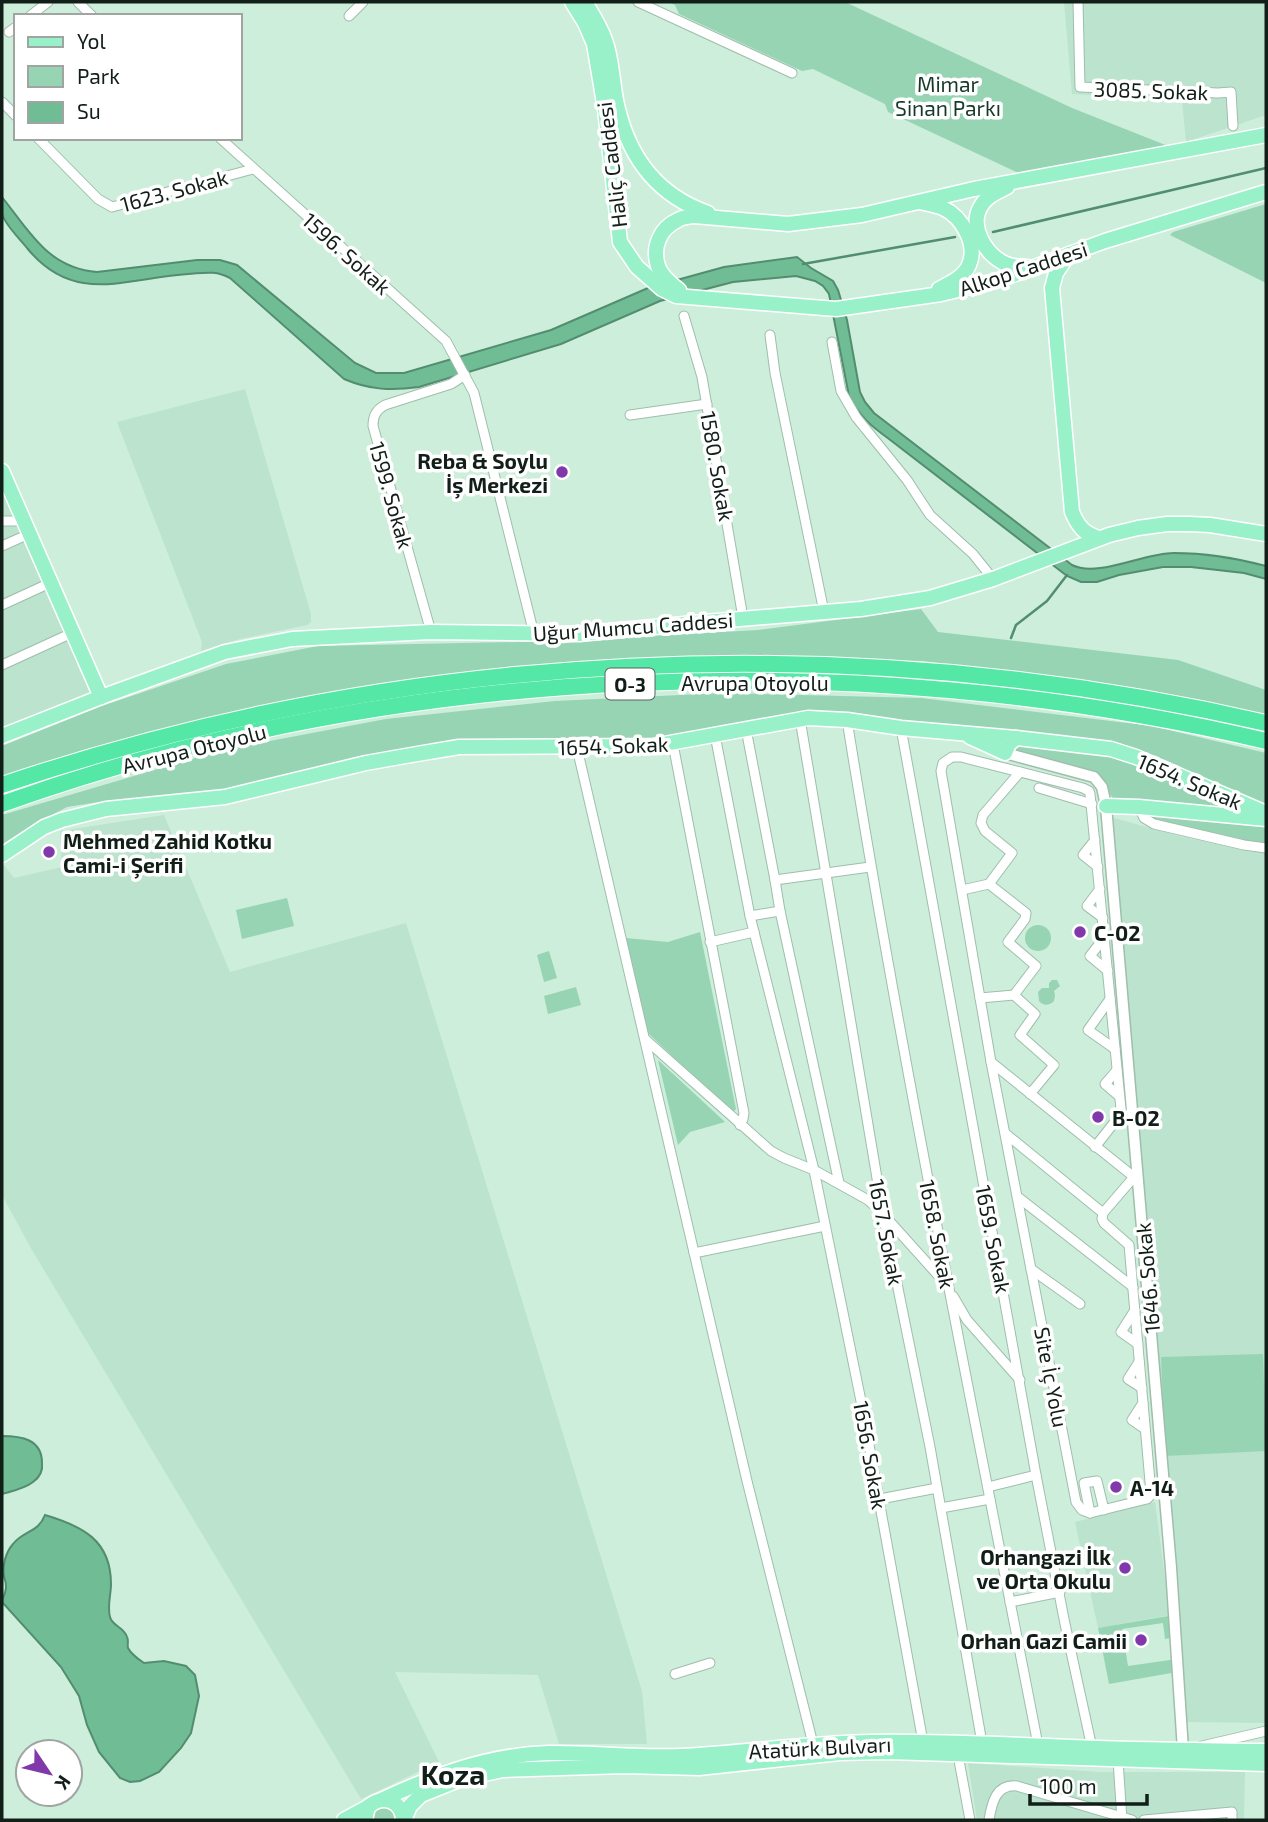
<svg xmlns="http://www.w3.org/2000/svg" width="1268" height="1822" font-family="'Exo 2',sans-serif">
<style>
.built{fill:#bbe3cd}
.green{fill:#96d4b3}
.water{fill:#6fbc95;stroke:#538d70;stroke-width:2}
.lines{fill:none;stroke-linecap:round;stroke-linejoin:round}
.stream{stroke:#538d70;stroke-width:2.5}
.minor-casing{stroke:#9fbeac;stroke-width:11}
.tertiary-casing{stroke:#9fbeac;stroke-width:13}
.primary-casing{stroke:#fff;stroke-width:17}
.motorway-casing{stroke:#fff;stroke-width:18}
.minor{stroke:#fff;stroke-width:9}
.tertiary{stroke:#fff;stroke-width:10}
.primary{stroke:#99f1ca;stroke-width:14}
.motorway{stroke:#55e7a6;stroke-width:16}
.poi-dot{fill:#8038aa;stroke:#fff;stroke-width:2.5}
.labels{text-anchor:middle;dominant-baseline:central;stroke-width:7;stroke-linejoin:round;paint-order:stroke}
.shield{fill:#fff;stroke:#59625d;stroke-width:2}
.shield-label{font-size:19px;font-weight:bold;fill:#121e18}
.park-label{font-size:21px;fill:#173929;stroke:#fff}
.street-label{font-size:21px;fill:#121e18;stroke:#fff}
.poi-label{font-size:21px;font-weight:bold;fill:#121e18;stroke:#fff;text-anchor:start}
.district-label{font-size:28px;font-weight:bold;fill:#121e18;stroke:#fff}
</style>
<rect width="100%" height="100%" fill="#cdeedb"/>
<g class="built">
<path d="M1064 2H1266V115L1186 142 1182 100 1072 94Z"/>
<path d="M245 389 311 614V622L307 625 240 639 201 651 202 642 117 422Z"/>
<path d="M2 477 94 693 2 729Z"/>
<path d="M164 815 230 972 406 923 642 1691 647 1744H559L538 1675 395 1672 439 1762 361 1799 32 1250 2 1195V866L4 865 14 878 62 867 60 831Z"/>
<path d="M1107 816 1179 836 1246 851 1266 853V1723L1182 1722Z"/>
<path d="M1155 1502 1170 1615 1098 1628 1075 1522Z"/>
<path d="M968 1763 1100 1772H1245L1244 1820H977Z"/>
</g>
<g class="green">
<path d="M668 2H845L1072 108 1168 146 1023 175 888 112 885 104 813 69 802 71 679 14 675 5Z"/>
<path d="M1266 204V283L1170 235 1173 232Z"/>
<path d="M921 609 938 632 1178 660 1266 690V714L1112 686 923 661 718 657 592 661 476 671 354 689 188 723 84 750 2 777V746L99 707 226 664 318 646 565 641 758 630Z"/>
<path d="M722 693 921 698 1152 726 1266 753V810L1119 744 1102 741 812 715 653 739 460 741 232 789 147 800 99 802 67 807 33 825 2 846V815L222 750 386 719 555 701Z"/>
<path d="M1016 745 1115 757 1241 809V810L1115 801C1108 794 1108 783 1101 778 1084 764 1039 757 1017 751L1014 746Z"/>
<path d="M1142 815 1266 819V848L1175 830Z"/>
<path d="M287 898 294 926 242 939 236 910Z"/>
<circle cx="1038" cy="938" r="13"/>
<path d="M700 932 736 1109 732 1113 648 1033 626 938 668 942Z"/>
<path d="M549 951 557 978 544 982 537 955Z"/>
<path d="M1052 980H1057L1060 986 1054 991 1055 995 1054 1001C1049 1006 1043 1006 1039 1001L1038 992 1042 988H1049V983Z"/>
<path d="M576 987 581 1005 548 1014 544 996Z"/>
<path d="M658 1060 725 1122 690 1132 678 1145Z"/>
<path d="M1263 1354 1266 1451 1165 1456 1161 1357Z"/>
<path d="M1174 1615 1175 1637 1165 1639 1163 1623 1122 1629 1128 1666 1177 1659V1672L1109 1684 1098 1628Z"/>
<path d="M382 1807C390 1807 395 1812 395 1820H373L375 1811Z"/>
</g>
<g class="water">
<path d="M2 197C30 232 48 268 97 272L197 260H220L237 265 355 363 376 373H404L551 330 648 288 724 267 797 257 811 268 833 281 838 290 847 320 860 392 865 402 874 413 1072 565C1098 578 1143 553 1174 553 1205 553 1236 558 1266 566V579L1244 573 1191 567H1163L1119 575 1097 582H1081L1067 576 889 439C871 426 859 416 849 396L829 294 823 286 815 281 796 276 733 282 660 301 561 344 419 387C391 391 370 390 344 379L230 278C215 270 204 273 188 274 126 278 74 306 27 248 21 240 3 223 2 213 1 208 2 202 2 197Z"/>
<path d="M2 1436C21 1436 42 1439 42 1463 43 1471 40 1477 33 1482 24 1489 12 1491 2 1494Z"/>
<path d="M45 1515C82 1526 111 1540 111 1584 111 1595 107 1606 110 1617 112 1626 124 1627 127 1637 129 1640 127 1644 128 1648 131 1654 138 1659 144 1663L164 1661 186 1666 195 1675 199 1696 191 1733 181 1748 159 1772 140 1781 130 1782 120 1778 99 1752 87 1725 79 1696 61 1667 2 1602C3 1597 6 1592 6 1587 6 1580 5 1582 4 1576 2 1565 6 1552 13 1544 24 1530 38 1533 45 1515Z"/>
</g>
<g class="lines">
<g class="stream">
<path d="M993 232 1266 168"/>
<path d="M803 264 955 237"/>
<path d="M1011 638 1016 625 1047 601 1067 575"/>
</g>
<g class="minor-casing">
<g id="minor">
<path d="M78 2 92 16"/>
<path d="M638 2 792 73"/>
<path d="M1078 2 1080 87 1218 93 1231 92 1233 126"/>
<path d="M30 16 48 2"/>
<path d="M349 16 363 2"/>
<path d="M9 32 16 27"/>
<path d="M2 102 16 116"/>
<path d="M38 138 98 199 112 207 253 169"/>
<path d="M220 138 446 341 474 393 534 634"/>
<path d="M684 316 702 377 743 618"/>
<path d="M770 335 775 373 824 612"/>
<path d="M832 342 841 391 856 417 907 480 930 515 973 554 993 579"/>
<path d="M630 415 707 404"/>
<path d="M2 521H23"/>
<path d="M2 546 29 534"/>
<path d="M2 605 50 583"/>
<path d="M431 632 373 426C373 416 376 410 385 405L451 384 465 375"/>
<path d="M2 665 72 633"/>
<path d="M800 719 883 1214 930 1447 982 1743"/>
<path d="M847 720C902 1064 972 1404 1038 1745"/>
<path d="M901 728 1036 1475 1065 1624 1092 1748"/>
<path d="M746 729 775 880"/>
<path d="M715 735 750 916"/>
<path d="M673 744 744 1113 743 1119 740 1125"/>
<path d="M577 748 747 1481 813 1744"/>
<path d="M1020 772 983 815 981 823 985 831 1012 853 989 884 1026 913 1025 919 1008 942 1036 966 1014 995 1035 1014 1020 1035 1054 1065 1030 1094"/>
<path d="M1039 788 1092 804"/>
<path d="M1139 807 1144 818 1154 824 1244 845 1266 848"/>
<path d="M1095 840 1083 855 1098 867"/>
<path d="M870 867 775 880 780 911 750 916 814 1170 861 1401 923 1742"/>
<path d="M1100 889 1087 906 1103 918"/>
<path d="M962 890 989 884"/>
<path d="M780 911 839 1183"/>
<path d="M1104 938 1090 956 1108 971"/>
<path d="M710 942 754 932"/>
<path d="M980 998 1014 995"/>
<path d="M1110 999 1088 1030 1115 1049"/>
<path d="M645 1039 771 1151 784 1158 814 1170 868 1200 883 1214 946 1284"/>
<path d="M991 1062 1134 1177"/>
<path d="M1117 1070 1105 1084 1119 1096"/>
<path d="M1006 1134 1103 1213 1102 1219 1104 1223 1129 1245 1151 1493 1150 1496 1147 1499 1090 1513 1082 1510 1076 1502 991 1062 941 771 943 763 952 757H961L1083 788 1089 791 1090 794 1121 1109 1117 1119 1095 1147"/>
<path d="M1018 1197 1133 1287"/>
<path d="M1103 1213 1134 1177"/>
<path d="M694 1253 825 1226"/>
<path d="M1031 1269 1080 1304"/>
<path d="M953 1296 967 1320 1020 1380"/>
<path d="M1135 1310 1121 1332 1138 1344"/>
<path d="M1139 1362 1128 1379 1142 1388"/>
<path d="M1143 1403 1132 1420 1145 1429"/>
<path d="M988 1487 1036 1475"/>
<path d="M880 1499 937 1488"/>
<path d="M941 1508 990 1499"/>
<path d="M1090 1513 1084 1483 1097 1481 1104 1510"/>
<path d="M1010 1602 1060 1592"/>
<path d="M675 1674 710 1663"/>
<path d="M1202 1746 1266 1731"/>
<path d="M958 1755 970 1820"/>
<path d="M1118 1760 1122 1820"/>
<path d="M989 1820C992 1802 996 1784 1017 1786L1132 1820"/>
<path d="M1144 1820 1232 1812V1820"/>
</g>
</g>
<g class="tertiary-casing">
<path id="tertiary" d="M1005 753 1094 777 1102 787 1106 806 1171 1568 1183 1750"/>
</g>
<g class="primary-casing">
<g id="primary">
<path d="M572 2 585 23 594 44 605 109 620 242 637 267 662 289 676 296 836 309 941 294 999 280 1105 241 1266 192"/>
<path d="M585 2C592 14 600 26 605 40 613 61 612 86 618 109 630 159 659 196 708 213"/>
<path d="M1007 187C997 192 987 196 981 206 969 225 984 252 1002 262 1010 267 1019 267 1028 267"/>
<path d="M921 202C928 204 936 205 943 208 962 217 978 244 969 265 964 277 950 283 939 289"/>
<path d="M1069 254 1056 273 1052 288 1072 512C1078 526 1084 534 1099 538"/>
<path d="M679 290C671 284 661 276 658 266 652 247 660 228 678 220 682 217 689 217 694 216L788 224 862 215 974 189 1266 135"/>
<path d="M2 471 101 697"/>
<path d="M2 736 101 697 225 652 292 639 431 632 579 634 705 622 861 609 930 598 993 579 1109 535 1138 528 1167 524H1189L1210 525 1266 534"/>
<path d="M970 737 1005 753 1009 744 1016 738"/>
<path d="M1106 806 1139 807 1266 819"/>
<path d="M2 855 44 827 62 820 106 809 225 797 366 763 417 754 459 747 653 746 808 718 847 720 901 728 1016 738 1111 749 1136 757 1266 813"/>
<path d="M381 1800C435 1775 488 1755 548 1753 592 1752 636 1758 680 1756 743 1753 806 1743 870 1742 937 1741 1004 1744 1071 1747 1136 1750 1201 1750 1266 1751"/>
<path d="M344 1820 368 1807"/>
<path d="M365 1820 368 1807C382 1794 402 1800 403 1820"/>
<path d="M404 1820 410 1806 421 1795 461 1779 503 1770 624 1766 699 1768 840 1753 888 1752 1266 1764"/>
</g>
</g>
<g class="motorway-casing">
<g id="motorway">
<path d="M2 785C407 648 849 627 1266 723"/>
<path d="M2 804C398 662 858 645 1266 741"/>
</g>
</g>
<use href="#minor" class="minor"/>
<use href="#tertiary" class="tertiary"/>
<use href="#primary" class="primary"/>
<use href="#motorway" class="motorway"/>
</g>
<g class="poi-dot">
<circle cx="562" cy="472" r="7"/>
<circle cx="49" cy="852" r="7"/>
<circle cx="1080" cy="932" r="7"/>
<circle cx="1098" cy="1117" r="7"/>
<circle cx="1116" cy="1487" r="7"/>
<circle cx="1125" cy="1568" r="7"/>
<circle cx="1141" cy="1640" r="7"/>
</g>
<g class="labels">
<rect class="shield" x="605.5" y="668.5" width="49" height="31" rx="5"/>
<g class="shield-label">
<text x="630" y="684">O-3</text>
</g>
<g class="park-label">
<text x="948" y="83">Mimar<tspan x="948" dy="24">Sinan Parkı</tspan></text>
</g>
<g class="street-label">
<text transform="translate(1151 90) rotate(2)">3085. Sokak</text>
<text transform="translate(611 165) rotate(-97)">Haliç Caddesi</text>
<text transform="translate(174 190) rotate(-15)">1623. Sokak</text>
<text transform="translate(347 253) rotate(42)">1596. Sokak</text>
<text transform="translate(1023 268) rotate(-18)">Alkop Caddesi</text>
<text transform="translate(718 466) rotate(80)">1580. Sokak</text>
<text transform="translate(392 495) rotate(74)">1599. Sokak</text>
<text transform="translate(633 626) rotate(-4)">Uğur Mumcu Caddesi</text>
<text x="755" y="682">Avrupa Otoyolu</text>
<text transform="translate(613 745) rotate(-2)">1654. Sokak</text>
<text transform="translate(194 748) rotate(-14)">Avrupa Otoyolu</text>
<text transform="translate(1190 781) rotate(23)">1654. Sokak</text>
<text transform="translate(887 1232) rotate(79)">1657. Sokak</text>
<text transform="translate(938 1234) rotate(79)">1658. Sokak</text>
<text transform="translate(994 1239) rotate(79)">1659. Sokak</text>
<text transform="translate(1147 1278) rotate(-95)">1646. Sokak</text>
<text transform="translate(1052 1377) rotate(79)">Site İç Yolu</text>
<text transform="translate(871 1455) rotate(80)">1656. Sokak</text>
<text transform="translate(820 1747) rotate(-3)">Atatürk Bulvarı</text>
</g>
<g class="poi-label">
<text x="548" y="460" text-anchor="end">Reba &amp; Soylu<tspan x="548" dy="24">İş Merkezi</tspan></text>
<text x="63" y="840">Mehmed Zahid Kotku<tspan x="63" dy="24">Cami-i Şerifi</tspan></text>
<text x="1094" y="932">C-02</text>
<text x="1112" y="1117">B-02</text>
<text x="1130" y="1487">A-14</text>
<text x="1111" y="1556" text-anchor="end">Orhangazi İlk<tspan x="1111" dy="24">ve Orta Okulu</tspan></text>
<text x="1127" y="1640" text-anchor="end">Orhan Gazi Camii</text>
</g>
<g class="district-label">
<text x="453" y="1774">Koza</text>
</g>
</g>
<rect width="1268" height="1822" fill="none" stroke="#121e18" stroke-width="7"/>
<rect x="14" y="14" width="228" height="126" fill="#ffffff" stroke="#a0a5a3" stroke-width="2"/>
<rect x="28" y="37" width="35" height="10" fill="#99f1ca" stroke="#a0a5a3" stroke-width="2"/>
<text x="77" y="49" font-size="21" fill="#121e18">Yol</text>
<rect x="28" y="66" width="35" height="21" fill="#96d4b3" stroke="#a0a5a3" stroke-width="2"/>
<text x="77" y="84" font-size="21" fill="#121e18">Park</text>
<rect x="28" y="102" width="35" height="21" fill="#6fbc95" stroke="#a0a5a3" stroke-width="2"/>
<text x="77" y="119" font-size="21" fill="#121e18">Su</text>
<g transform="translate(49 1773) rotate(125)"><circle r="33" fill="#ffffff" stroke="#a0a5a3" stroke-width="2"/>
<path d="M0-5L12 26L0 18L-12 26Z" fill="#8038aa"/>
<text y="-10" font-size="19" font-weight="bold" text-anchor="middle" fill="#121e18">K</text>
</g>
<path d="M1030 1794v10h117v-10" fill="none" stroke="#121e18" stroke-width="3.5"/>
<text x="1040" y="1794" font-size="21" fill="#121e18" stroke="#ffffff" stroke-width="5" paint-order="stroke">100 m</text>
</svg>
